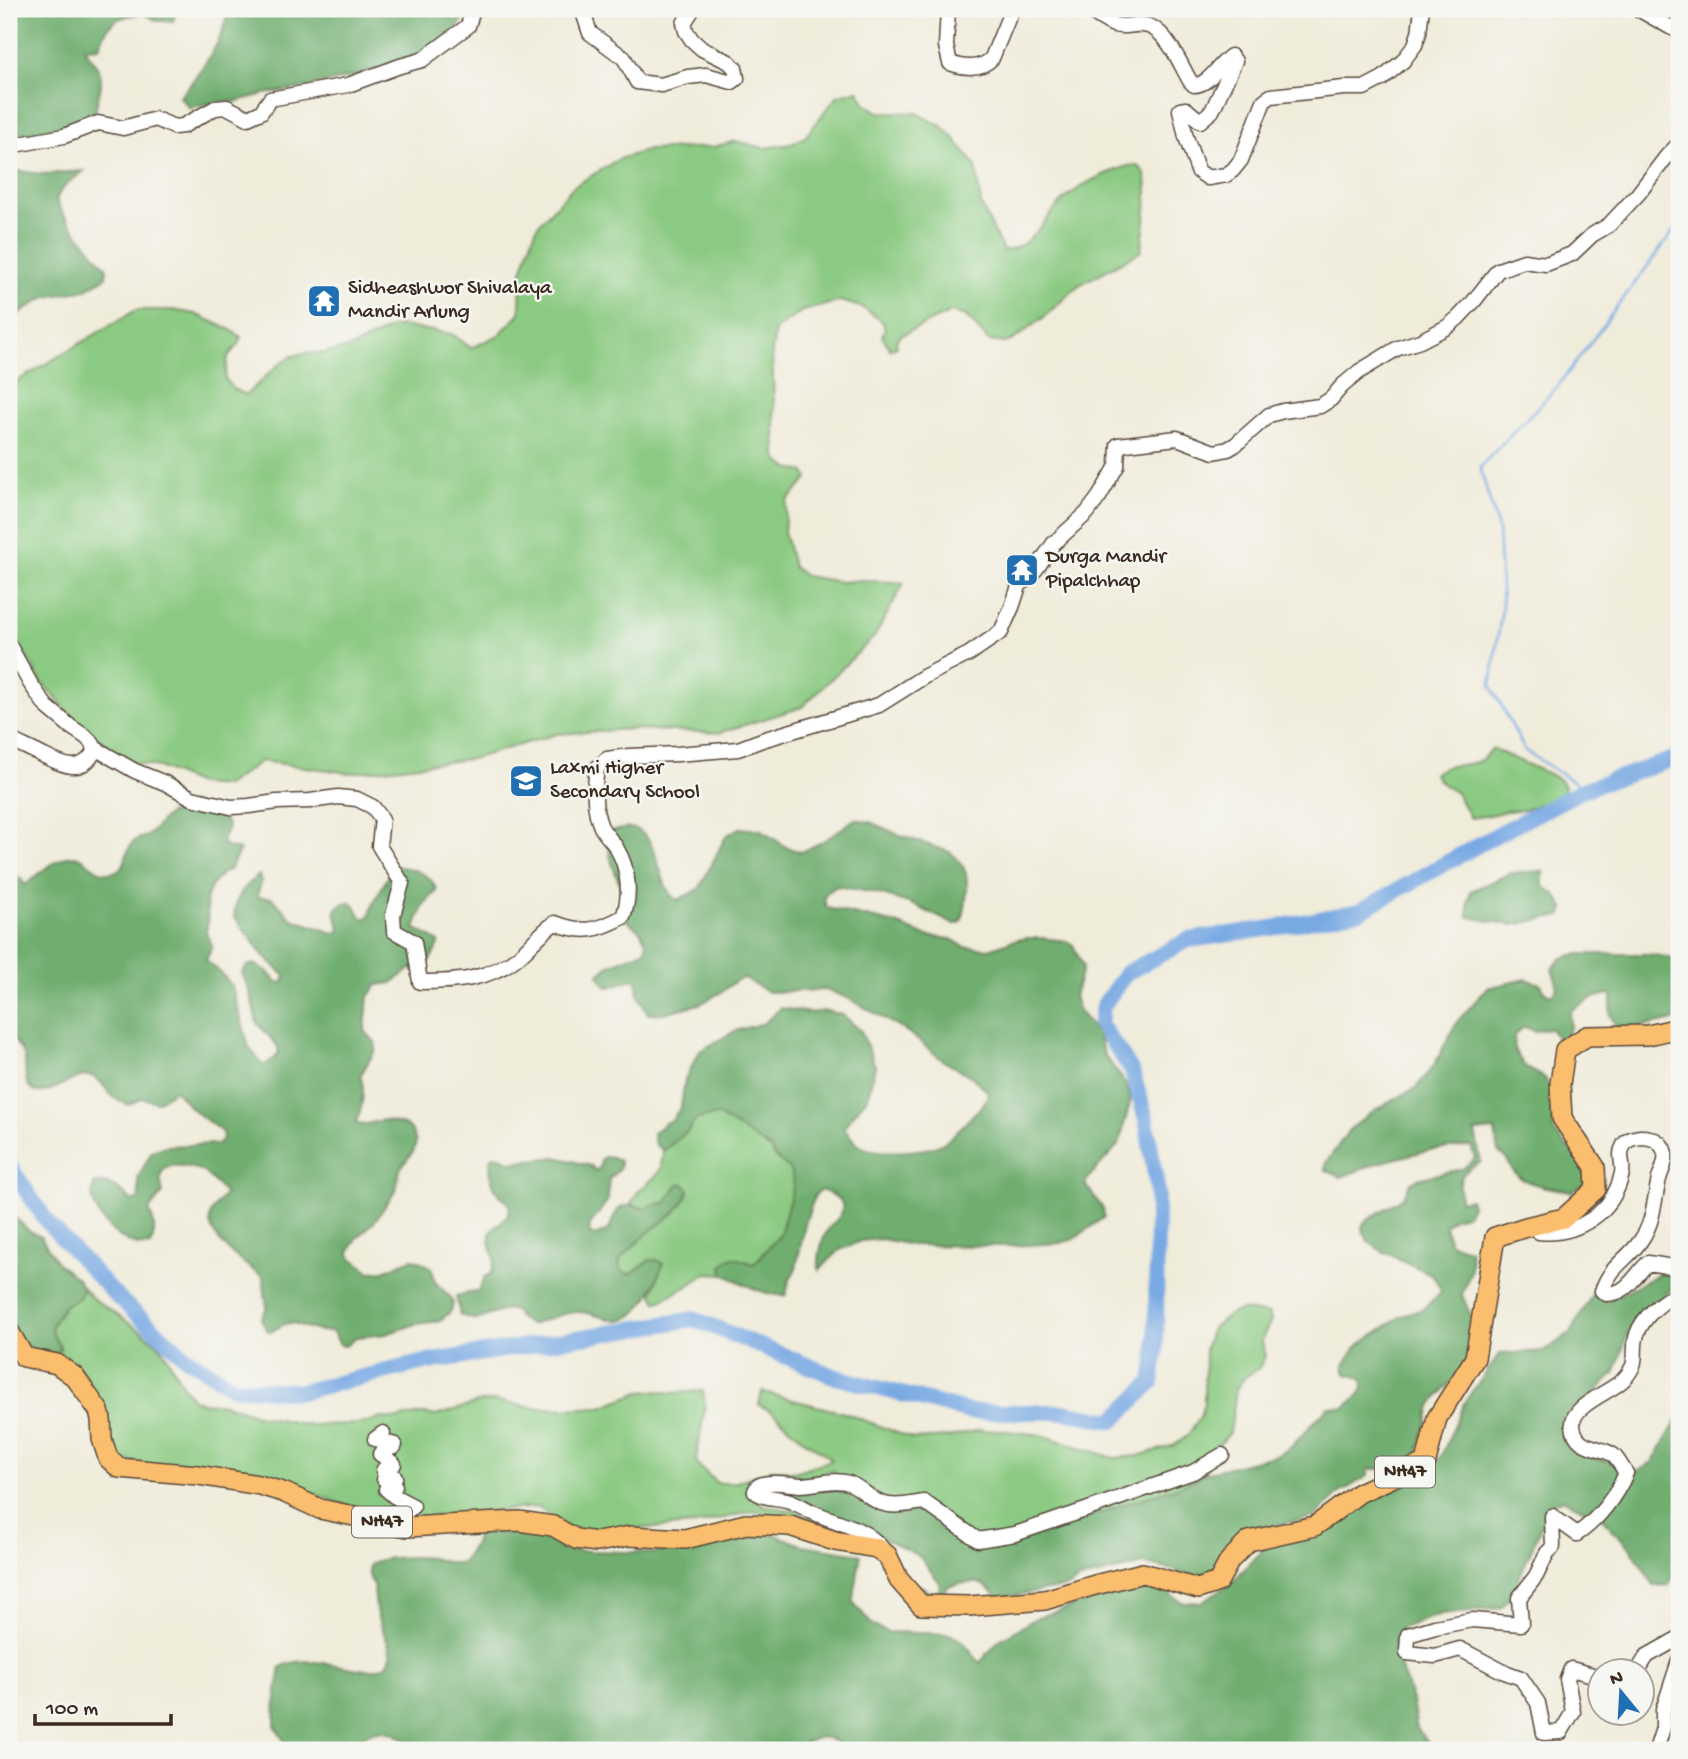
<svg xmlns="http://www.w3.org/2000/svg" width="1688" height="1759" font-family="'Gochi Hand',sans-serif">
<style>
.green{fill:#8bca82;stroke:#637a50;stroke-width:2}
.forest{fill:#70ae70;stroke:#566c47;stroke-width:2}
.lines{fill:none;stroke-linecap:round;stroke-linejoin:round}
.stream{stroke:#78a9e3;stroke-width:2.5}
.river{stroke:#78a9e3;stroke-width:16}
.minor-casing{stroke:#56473a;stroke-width:17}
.highway-casing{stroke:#56473a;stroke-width:22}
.minor{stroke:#fff;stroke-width:14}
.highway{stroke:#fbbe6e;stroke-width:19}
.labels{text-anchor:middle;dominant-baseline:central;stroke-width:5;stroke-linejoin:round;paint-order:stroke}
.shield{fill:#f6f6f2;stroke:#73675e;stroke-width:2}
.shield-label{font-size:19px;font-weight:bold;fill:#3b2a1e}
.poi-label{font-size:21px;fill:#3b2a1e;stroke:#f6f6f2;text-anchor:start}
</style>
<rect width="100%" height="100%" fill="#f6f6f2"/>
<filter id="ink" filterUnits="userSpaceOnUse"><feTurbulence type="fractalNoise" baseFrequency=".0143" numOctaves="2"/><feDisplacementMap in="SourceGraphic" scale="14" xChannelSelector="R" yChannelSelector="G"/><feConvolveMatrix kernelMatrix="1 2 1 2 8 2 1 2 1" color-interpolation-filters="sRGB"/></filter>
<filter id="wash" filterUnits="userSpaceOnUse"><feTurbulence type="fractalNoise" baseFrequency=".00686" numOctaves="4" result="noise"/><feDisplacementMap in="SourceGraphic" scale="28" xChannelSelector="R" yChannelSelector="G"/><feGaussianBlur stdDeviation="1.57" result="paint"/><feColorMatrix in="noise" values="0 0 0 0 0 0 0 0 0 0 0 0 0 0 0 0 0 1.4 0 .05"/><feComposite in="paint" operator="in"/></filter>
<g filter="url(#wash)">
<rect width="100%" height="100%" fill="#f0ecda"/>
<g class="green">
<path d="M858 90 866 104 878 112 917 113 943 127 953 137 976 166 981 205 1003 251C1033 249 1046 214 1067 197 1083 184 1100 175 1119 169 1127 166 1137 162 1143 171 1152 183 1143 235 1141 251L1079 285 1044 317 1013 340 1005 343 989 341 966 316 951 312 901 335 896 340 897 347 890 349 882 336 885 329 883 322 863 308 841 301 802 311 775 330 772 352 776 455C780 468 792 469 805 472L808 479 787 501 784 531 793 567 805 576 842 582 863 580 904 583 875 636 802 707 719 733 631 729 557 734 471 759 350 773 261 761 226 786 198 784 159 767 130 762 82 727 42 683 9 628V386L136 310H173L195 314 229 329 241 337 239 344 228 356 225 378 233 389 246 395 278 365 290 357 304 353H325L353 347 393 327 400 326 452 334 471 348 499 335 520 313 521 275 532 239 538 225 573 187 619 159 648 150 713 147 736 141 764 148 792 144 805 137 837 96Z"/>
<path d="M1493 749 1551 775 1561 781 1565 788V791L1556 798 1524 810 1506 811 1485 816 1470 818 1457 794 1438 780 1434 774C1447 761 1464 768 1479 761 1484 758 1489 753 1493 749Z"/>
<path d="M717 1115 771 1149 774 1156 790 1170 794 1184 780 1235 754 1264 722 1267 724 1274 707 1273 688 1286 657 1302 652 1293 663 1264 650 1260 631 1274 624 1273 619 1266 620 1259C630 1250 640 1240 650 1231 665 1218 682 1212 689 1190L684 1184 666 1203 651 1205 645 1209 631 1204 637 1193 658 1174 661 1168 663 1150 688 1131 695 1119Z"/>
<path d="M83 1288 92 1298 144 1333 162 1348 184 1388 194 1400 201 1402 225 1404 256 1415 309 1425 358 1424 382 1418 397 1419 420 1414H428L435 1416 481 1402 497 1401 529 1407 561 1409 601 1407 640 1392 656 1391 672 1393 703 1391 705 1405 696 1461 700 1467 717 1483H734L773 1469 795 1472 831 1460C822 1449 814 1448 804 1440 789 1428 777 1412 759 1405L762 1392 848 1414 913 1439 950 1437 979 1430 1008 1431 1041 1435 1114 1458 1138 1456 1175 1445 1187 1436 1200 1417 1204 1403 1205 1349 1212 1328 1230 1314 1243 1310 1269 1314 1271 1321 1264 1334 1262 1342 1265 1356 1262 1363 1258 1369 1245 1377 1236 1389 1230 1433 1218 1446 1205 1473 1185 1484 992 1549 884 1510 836 1489 833 1470 810 1477 796 1478 782 1475 768 1477 749 1486 746 1493 765 1506 795 1511 825 1525 804 1524 753 1511 695 1525 584 1532 570 1529 538 1507 413 1518 356 1509 296 1487 118 1460 54 1354 60 1346 52 1334 51 1327 64 1306 79 1298Z"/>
</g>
<g class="forest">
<path d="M9 9H177L173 21H158L143 13C115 18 109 20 99 47L84 48C98 67 106 73 98 98 97 102 96 110 94 114 81 132 30 132 9 134Z"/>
<path d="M227 9H466L462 21 453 34 414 57 355 76 309 87 264 94 234 102 220 101 190 108 180 97C198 75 227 38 227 9Z"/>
<path d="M9 170 43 174 84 171C75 178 60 187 57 198 54 210 99 257 107 269L106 277 85 290 47 297 40 300 9 321Z"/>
<path d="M191 803 225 821 228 827 222 841 226 847 240 850 229 870 222 873 212 885 206 899 208 921 206 932 212 946 206 960 222 974 232 987 249 1047 263 1066 275 1058 279 1052 277 1045 257 1023 250 993 242 973 247 966 254 964 267 971 276 982 283 983 285 976 263 955 235 918C231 903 246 883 259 875L261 882 257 897 272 898 292 919 334 933 341 930C335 916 330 906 349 902L355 906 362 919 369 917 374 902 394 866C411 868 431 872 437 891L424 904 415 928 439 942 435 952 427 964 411 969 392 983 377 985 368 998 365 1031 375 1042 376 1049 360 1076C366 1088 362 1112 355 1123L362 1125 383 1120 404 1125 411 1129 416 1142 414 1150 400 1169 396 1190 374 1222 357 1238 349 1252 352 1258 370 1272 384 1271 411 1259 418 1260 432 1268 435 1282 451 1298 453 1304 451 1311 440 1321 416 1324 386 1334 356 1337 347 1345 343 1346 340 1344 332 1331C326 1331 320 1332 315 1330 292 1324 293 1317 271 1332L266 1329 261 1319 267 1308 263 1277C249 1267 206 1238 210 1217 211 1209 220 1201 225 1194 217 1185 210 1176 200 1170 195 1168 189 1167 183 1166 160 1163 158 1174 163 1193L149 1210C154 1222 157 1232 150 1245 124 1251 81 1209 95 1183 111 1181 121 1191 132 1201L139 1200 138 1178 152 1151 166 1146 218 1144 223 1139 222 1132 191 1108 175 1090 157 1102 142 1098 129 1105C124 1103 118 1101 114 1098 105 1090 100 1074 85 1076 70 1077 42 1102 30 1088 23 1079 27 1066 24 1056 20 1048 15 1041 9 1033V872L21 879 25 885C37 876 56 858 71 856 87 854 93 877 114 872 129 868 124 851 133 842 137 838 143 838 148 835 156 830 162 817 171 813 178 810 185 811 192 807Z"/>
<path d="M855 819 870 822 899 835 950 852C956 857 962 864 965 871 969 881 966 914 960 923L953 924 912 904 876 893 837 886 825 894 824 901 827 908 896 924 926 936 951 939 965 947 989 949 1012 941 1027 938H1042L1066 941 1073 945 1083 967 1074 996 1079 1011 1098 1034 1104 1055 1127 1085 1131 1099 1119 1144 1088 1178 1085 1184 1103 1209 1104 1217 1074 1239 1060 1243 1010 1246 912 1245 882 1239 860 1241 840 1250 819 1270C818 1259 821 1241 827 1231 830 1226 835 1222 839 1217 850 1200 834 1195 821 1190L815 1195 805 1224 796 1268 789 1281 786 1295C768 1298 740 1282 724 1274L722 1267 726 1261 733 1257 754 1264 780 1235 794 1184 790 1170 774 1156 771 1149 717 1115 696 1119 688 1131 664 1150C655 1146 653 1143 653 1133L665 1123 672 1120 681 1107 685 1079 700 1051 735 1031 764 1023 781 1008 810 1013 827 1011 843 1015 861 1031 875 1066 868 1096 844 1127C848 1132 852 1140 857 1144 872 1156 927 1152 943 1143 955 1136 972 1115 983 1105L987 1098V1091L971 1076 945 1062 909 1033 850 999 827 990 768 992 744 978 737 980 720 993 700 1004 663 1013 648 1014 638 994 637 980C626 978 620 986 607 987L598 975 609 965 644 951 647 944 640 931 623 917 618 908 624 894C615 873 607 855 608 832 614 831 624 828 630 828 663 832 656 892 678 900L699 889 726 836 739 828 761 830 786 847 801 852 822 842Z"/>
<path d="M1543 871V886L1556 895 1564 908 1562 915 1513 925 1468 917V902L1471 891 1511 873Z"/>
<path d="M1577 954H1647L1679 959V1013L1675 1020 1618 1031 1610 1014 1612 999 1611 995 1607 994 1592 998 1570 1011 1571 1025 1564 1043 1558 1041 1550 1028 1535 1031 1525 1027 1521 1029 1514 1037 1515 1051 1521 1061 1525 1067 1545 1078 1550 1088 1554 1132 1584 1166 1585 1184 1572 1192C1556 1188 1526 1186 1515 1173 1507 1164 1510 1158 1498 1152L1495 1130 1475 1132 1481 1162C1458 1173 1459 1178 1460 1201L1470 1199 1472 1206 1466 1215 1453 1218 1445 1225 1449 1243 1470 1249 1471 1269 1462 1295 1475 1326 1464 1367 1432 1404 1417 1455 1389 1469H1368V1476L1341 1492 1314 1517 1245 1532 1235 1538 1217 1572 1198 1582 1174 1570 1144 1564 1078 1580 1071 1586 999 1598C981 1578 973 1581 948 1586L940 1601 925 1600 912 1587 922 1586 932 1595 939 1591 940 1583 919 1556 867 1530 830 1515 786 1493 836 1489 884 1510H929L977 1545 992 1549 1185 1484 1205 1473 1278 1455 1291 1447 1328 1407 1344 1408C1354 1399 1368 1392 1362 1378L1346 1374 1344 1366 1356 1347 1400 1317 1423 1309 1441 1292 1439 1285 1431 1274 1380 1250 1368 1241 1362 1228 1364 1222 1404 1197 1410 1183 1417 1179 1462 1169 1475 1159 1471 1146 1429 1150 1378 1163 1341 1177 1325 1170 1326 1163 1349 1130 1375 1110 1416 1088 1435 1064 1456 1023 1487 988 1526 979 1541 984 1544 991 1550 995 1556 991 1557 983 1552 969 1562 958Z"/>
<path d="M498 1156 512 1162 556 1157 591 1166 596 1171 600 1167 601 1159C609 1155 613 1156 620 1162L619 1169 609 1179 608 1200 590 1225 589 1233 595 1236 609 1230C616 1207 621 1201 645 1209L651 1205 666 1203 677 1185 684 1184 689 1190C683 1209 669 1217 654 1228 642 1237 631 1249 620 1259L619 1266 624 1273 631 1274 650 1260H657L663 1264C656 1283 641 1322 616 1320 603 1319 591 1312 578 1312 565 1311 544 1321 530 1325L518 1317 515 1311 507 1309 476 1320 460 1315 456 1296 478 1291 485 1277 491 1274C493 1269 495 1263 494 1257 493 1250 488 1242 490 1235 494 1221 513 1222 509 1203 493 1192 488 1176 491 1157Z"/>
<path d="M9 1212 28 1230 41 1237 58 1264 77 1279 83 1288 79 1298 64 1306 51 1327 52 1334 60 1346V1350L54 1354 34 1353 9 1328Z"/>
<path d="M1659 1274H1674L1671 1289 1629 1331 1614 1374 1562 1427 1566 1442 1578 1452 1638 1471 1652 1463 1679 1417V1565L1669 1585 1654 1586 1632 1550 1601 1517 1562 1499 1550 1505 1511 1598 1500 1608 1441 1614 1402 1628 1395 1641 1397 1657 1412 1700 1417 1729 1435 1750H844C825 1729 814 1738 793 1750H416C406 1739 389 1727 373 1732 369 1733 366 1736 363 1738L360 1750H289L275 1725 276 1696 281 1667C311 1649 368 1682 387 1664 397 1654 381 1629 378 1618 374 1607 376 1596 373 1585 371 1580 368 1575 368 1570 368 1568 369 1566 370 1564 382 1556 419 1556 435 1559 445 1561 452 1565 462 1563L474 1544 476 1537 471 1531 550 1535 560 1550 652 1553 774 1534 802 1545 861 1554 853 1602 873 1626 887 1632 949 1634 963 1641 980 1663 998 1641 1038 1617 1141 1585 1157 1587 1184 1603 1201 1602 1230 1584 1271 1542 1323 1533 1372 1497 1414 1478 1440 1459 1464 1403 1500 1354 1545 1351 1570 1333 1593 1293 1607 1301Z"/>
</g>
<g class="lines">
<path class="stream" d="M1585 789 1525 751 1491 685 1502 608 1498 529 1480 467 1558 386 1679 224"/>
<path class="river" d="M9 1165 48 1223 118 1298 187 1358 233 1387 300 1392 421 1363 694 1319 836 1377 970 1412H1064L1113 1421 1152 1382 1156 1354 1157 1187 1146 1119 1132 1071 1100 1024 1103 1006 1126 973 1188 940 1272 928 1360 911 1500 833 1585 789 1679 757"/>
</g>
</g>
<g filter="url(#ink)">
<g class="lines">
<g class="minor-casing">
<g id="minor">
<path d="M582 9 590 33 624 58 637 82 661 85 688 77 706 75 732 82 737 78 735 68 729 62 702 49 692 40 686 31 684 23 693 9"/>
<path d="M948 9 946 46 950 63C963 68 982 70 992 58L1012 9"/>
<path d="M1086 9C1095 13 1105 22 1114 25 1123 28 1133 24 1142 25 1165 25 1180 64 1190 81L1194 85C1209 85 1218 65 1231 56L1235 61 1212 111 1200 121 1186 109 1180 110 1186 137 1198 171 1208 178 1226 175 1233 170 1241 160 1264 101 1271 96 1344 88H1364L1383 78 1403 61 1415 45 1419 33 1422 9"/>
<path d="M1638 9 1670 27 1679 31"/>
<path d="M9 146 64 136 98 123 123 128 156 119 174 127 183 126 215 108 227 107 248 118 261 112 270 99 348 85 400 66 422 60 468 26 473 9"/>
<path d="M9 645 30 683 46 706 71 727 86 737 93 744 94 752C80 777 59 763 40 754 30 749 19 744 9 739"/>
<path d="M93 747 135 771 165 783 192 798 231 807 249 806 277 802 310 801 338 797 357 799 373 807 382 819 379 846 402 883 393 915 394 931 414 942 420 982C456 982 490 980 519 956 532 945 541 932 555 923 583 934 597 931 623 917 631 896 629 869 617 849 613 841 605 835 601 827 593 808 594 789 597 768L607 759 629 756 677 754 738 749 762 740 879 705 925 676 969 654 1001 632 1012 607 1019 586 1036 569 1054 543 1087 513 1099 497 1117 466 1118 445 1177 438 1214 452 1228 449 1235 445 1269 415 1283 411 1320 406 1331 399 1342 386 1360 371 1398 348 1420 341 1447 327 1458 318 1474 301 1498 270 1524 261 1546 264 1572 254 1592 235 1609 225 1623 210 1638 194 1667 156 1679 144"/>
<path d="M1533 1225 1539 1232C1578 1236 1614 1212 1622 1173 1624 1164 1618 1155 1623 1147 1626 1139 1633 1138 1641 1137 1652 1137 1662 1141 1665 1153 1667 1162 1661 1171 1659 1179 1654 1200 1654 1222 1641 1240 1628 1260 1611 1264 1602 1291L1606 1294C1628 1294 1634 1276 1648 1263L1679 1268"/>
<path d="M374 1520C383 1514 396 1511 405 1513L413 1506 394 1496 386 1489 390 1487 394 1488 395 1486 384 1479 386 1477 395 1478V1477L383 1471 384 1469 392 1467 394 1464 380 1454 386 1449 394 1447 395 1445 375 1439 383 1433"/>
<path d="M882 1548C866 1528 838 1523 815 1513 807 1510 799 1504 790 1501 779 1497 762 1499 755 1491 758 1485 757 1486 763 1484 775 1481 788 1484 800 1485 816 1485 833 1478 849 1483 861 1487 869 1499 881 1503 894 1508 910 1504 924 1502L978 1540 1015 1534 1097 1506 1193 1472 1222 1455"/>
<path d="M1637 1672 1647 1656 1679 1638"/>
<path d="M1600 1677 1571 1669 1567 1679 1573 1712 1561 1732 1544 1733 1538 1703 1521 1678 1502 1671 1460 1649 1435 1656 1407 1653 1408 1635 1435 1627 1472 1620 1521 1624 1519 1598 1536 1576 1547 1553 1553 1547 1552 1516 1577 1534C1598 1520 1616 1496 1626 1473 1622 1468 1618 1459 1613 1455 1599 1445 1575 1450 1573 1425 1571 1405 1612 1392 1624 1379 1641 1361 1631 1353 1637 1334 1643 1317 1663 1299 1679 1294"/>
<path d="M1656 1750 1663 1728V1710L1679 1661"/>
</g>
</g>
<g class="highway-casing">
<path id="highway" d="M9 1331 24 1357 57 1364 75 1377 99 1411 101 1419 102 1439 108 1458 119 1468 198 1475 259 1485 283 1492 320 1509 407 1527 519 1521 553 1526 576 1539 597 1542 630 1536 685 1539 746 1524 790 1526 835 1541 876 1548 887 1555 899 1580 921 1605 970 1606 1045 1600 1095 1585 1143 1573 1198 1589 1218 1582 1230 1560 1249 1541 1315 1526 1359 1493 1426 1462 1437 1418 1475 1358 1495 1237 1526 1227 1564 1218 1596 1189 1595 1167 1562 1118 1560 1084 1565 1050 1587 1036 1648 1035 1679 1028"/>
</g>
<use href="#minor" class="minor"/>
<use href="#highway" class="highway"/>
</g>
</g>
<defs>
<g id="temple-square" transform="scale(1.75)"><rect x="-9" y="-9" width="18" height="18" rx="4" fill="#1f6fb2" stroke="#f6f6f2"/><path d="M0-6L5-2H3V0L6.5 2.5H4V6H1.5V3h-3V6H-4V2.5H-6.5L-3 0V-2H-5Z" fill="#fff"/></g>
<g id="school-square" transform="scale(1.75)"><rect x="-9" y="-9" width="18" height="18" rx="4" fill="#1f6fb2" stroke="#f6f6f2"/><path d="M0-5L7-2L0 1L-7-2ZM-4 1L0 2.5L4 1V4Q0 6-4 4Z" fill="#fff"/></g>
</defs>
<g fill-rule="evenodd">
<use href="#temple-square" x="324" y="301"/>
<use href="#temple-square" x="1022" y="570"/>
<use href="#school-square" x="526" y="781"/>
</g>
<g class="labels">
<g class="shield">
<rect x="1375" y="1456.5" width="60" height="31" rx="5"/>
<rect x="352" y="1506.5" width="60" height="31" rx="5"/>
</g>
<g class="shield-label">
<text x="1405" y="1472">NH47</text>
<text x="382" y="1522">NH47</text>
</g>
<g class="poi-label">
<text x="348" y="289">Sidheashwor Shivalaya<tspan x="348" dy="24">Mandir Arlung</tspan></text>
<text x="1046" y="558">Durga Mandir<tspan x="1046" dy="24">Pipalchhap</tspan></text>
<text x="550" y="769">Laxmi Higher<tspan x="550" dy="24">Secondary School</tspan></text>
</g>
</g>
<rect width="1688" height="1759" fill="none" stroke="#f6f6f2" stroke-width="35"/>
<g transform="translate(1621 1692) rotate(342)"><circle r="33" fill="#f6f6f2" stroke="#aba49d" stroke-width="2"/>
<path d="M0-5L12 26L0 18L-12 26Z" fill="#1f6fb2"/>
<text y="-10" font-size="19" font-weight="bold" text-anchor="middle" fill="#3b2a1e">N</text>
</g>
<path d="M35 1714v10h136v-10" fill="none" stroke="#3b2a1e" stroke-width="3.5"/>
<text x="46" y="1714" font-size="21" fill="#3b2a1e" stroke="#f6f6f2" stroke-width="5" paint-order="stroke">100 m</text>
</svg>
